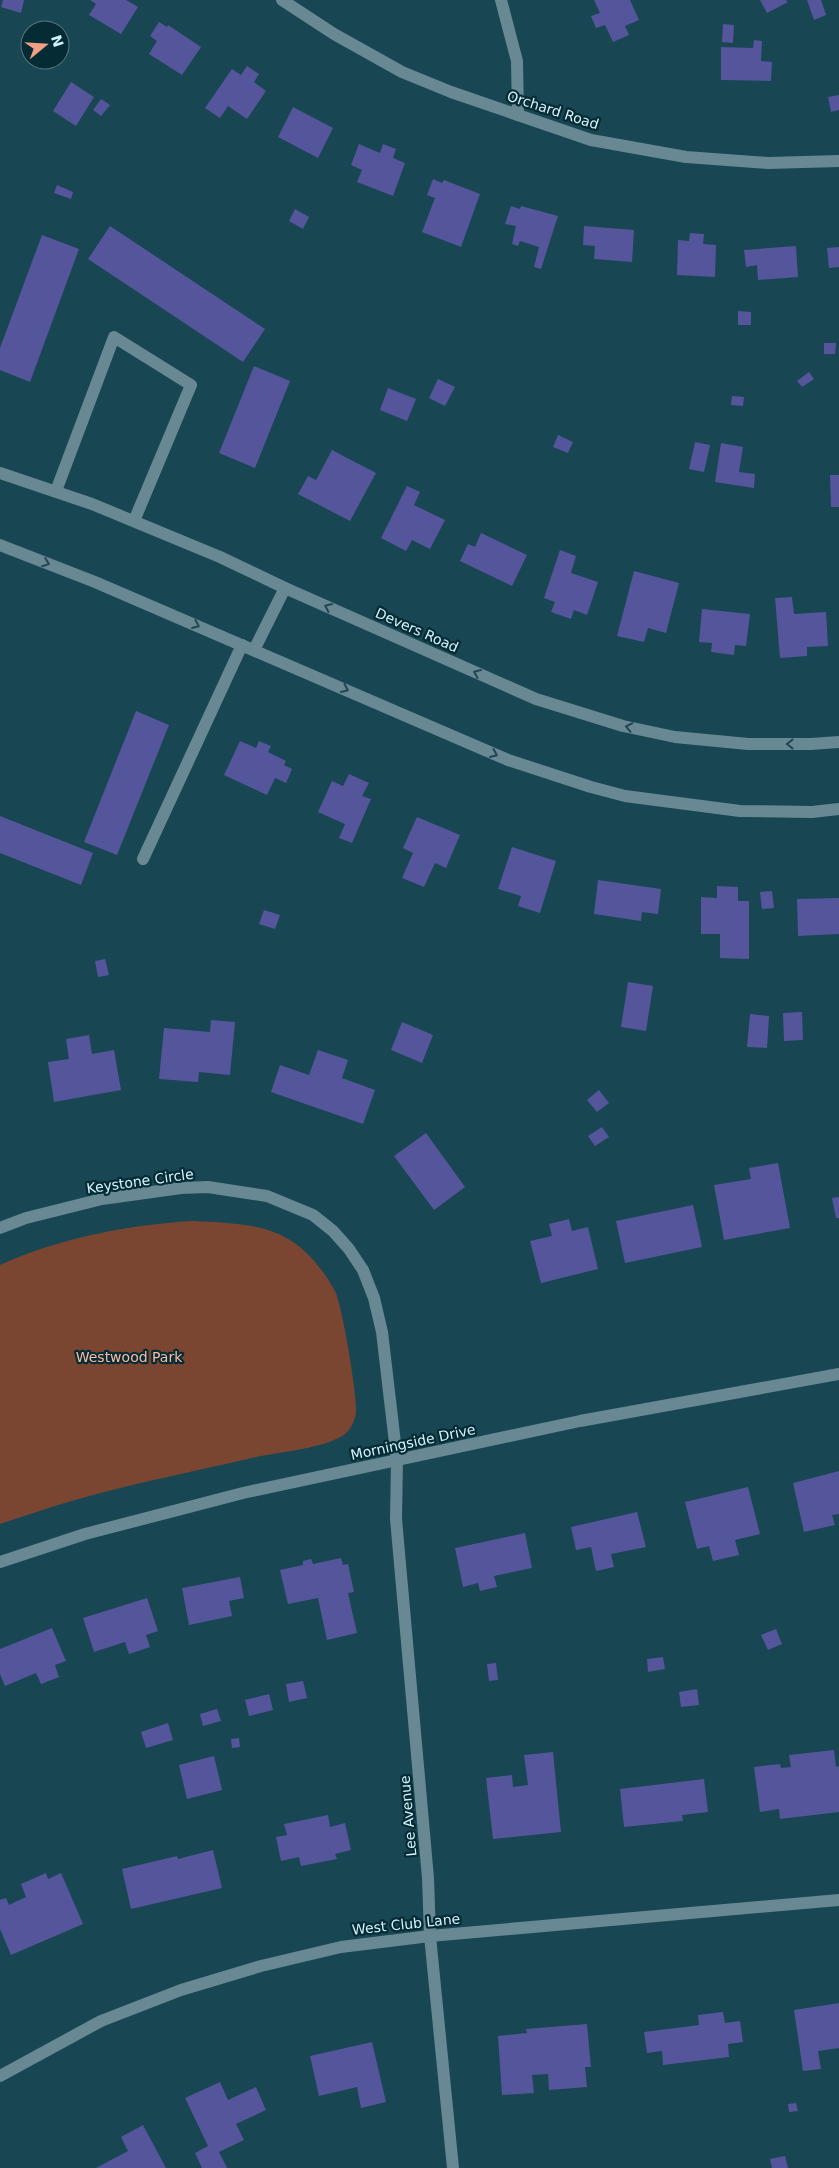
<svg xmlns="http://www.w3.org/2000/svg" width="839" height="2168" font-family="'DejaVu Sans',sans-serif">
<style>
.green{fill:#7a4632}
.building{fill:#55559b}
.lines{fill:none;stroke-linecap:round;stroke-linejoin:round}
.minor{stroke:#688894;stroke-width:12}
.oneway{stroke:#234752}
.labels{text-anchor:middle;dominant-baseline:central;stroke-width:4.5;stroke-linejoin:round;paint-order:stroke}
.street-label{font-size:14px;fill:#d3f2fd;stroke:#052b35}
.park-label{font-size:14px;fill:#febba2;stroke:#052b35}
</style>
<rect width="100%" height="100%" fill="#184653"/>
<path class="green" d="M192 1221C261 1224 298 1226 335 1291 342 1304 358 1399 356 1413 355 1420 351 1429 346 1433 329 1448 279 1452 256 1457 196 1471 135 1483 75 1500 50 1507 25 1516 0 1524V1265C59 1238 128 1225 192 1221Z"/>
<g class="building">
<path d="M3 0H24L21 13 1 7Z"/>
<path d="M90 0H126L138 7 121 34 89 15 96 4Z"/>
<path d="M594 0H630L639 20 625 26 629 35 613 42 605 25 596 28 591 16 600 13Z"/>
<path d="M760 0H786L788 2 767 13Z"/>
<path d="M807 0H821L826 15 814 20Z"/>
<path d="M159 22 167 27 168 25 201 47 182 75 149 54 157 41 150 36Z"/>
<path d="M723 24 734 25 733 43 722 42Z"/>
<path d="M754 40 762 41 761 61 772 62 771 81 721 80V47L753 48Z"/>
<path d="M247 66 259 74 254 82 266 91 247 119 228 106 220 118 205 108 232 69 241 75Z"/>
<path d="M71 82 94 97 76 126 53 111Z"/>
<path d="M839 95V110L831 112 828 97Z"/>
<path d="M101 99 110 105 101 116 93 110Z"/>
<path d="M293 107 333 128 318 158 278 137Z"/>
<path d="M359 144 380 153 383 144 396 149 393 158 405 163 393 196 357 182 362 170 351 165Z"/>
<path d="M433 179 442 183 444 180 480 194 461 247 422 232 435 198 427 195Z"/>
<path d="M57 185 73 192 71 199 54 193Z"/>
<path d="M511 206 520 209 521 206 558 216 541 269 534 267 539 247 520 241 518 246 512 244 516 226 505 224Z"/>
<path d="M295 209 309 217 303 229 289 221Z"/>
<path d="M110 226 265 329 243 362 88 259Z"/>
<path d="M584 226 634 230 632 262 594 259 595 246 583 245Z"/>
<path d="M690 233 704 234 703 244 716 245 715 277 677 275 678 240 689 241Z"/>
<path d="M42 235 79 249 30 382 0 370V348Z"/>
<path d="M796 246 798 277 758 280 757 265 746 267 744 250Z"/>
<path d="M839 247V267L829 268 827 248Z"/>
<path d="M738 311 751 312V325H738Z"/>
<path d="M824 343H836L835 354H824Z"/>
<path d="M254 366 290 381 255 468 219 453Z"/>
<path d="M809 372 814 379 802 387 797 381Z"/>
<path d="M438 379 455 387 445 406 429 398Z"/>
<path d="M388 388 416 399 407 421 380 410Z"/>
<path d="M732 396 744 397 743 406 731 405Z"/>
<path d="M558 435 573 442 568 453 553 447Z"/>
<path d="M695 442 710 445 704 472 689 469Z"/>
<path d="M721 443 743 447 739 472 755 474 754 488 715 482Z"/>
<path d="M332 450 376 473 350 521 298 494 308 476 316 480Z"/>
<path d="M830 475H839V507H831Z"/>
<path d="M407 486 420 492 414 505 445 520 430 549 412 540 406 551 381 538Z"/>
<path d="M481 533 527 555 512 586 460 561 468 544 475 547Z"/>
<path d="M560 550 576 556 571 573 598 582 587 615 574 610 571 619 551 612 555 602 544 598Z"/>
<path d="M634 571 679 583 666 633 648 628 644 642 617 636Z"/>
<path d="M792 597 794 614 826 612 828 646 807 647V656L780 658 775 598Z"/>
<path d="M702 609 750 614 746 646 735 645 734 655 711 652 712 643 699 642Z"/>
<path d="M136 711 169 725 117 855 84 842Z"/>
<path d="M240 741 256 748 259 741 271 746 268 752 286 761 284 765 292 769 286 783 275 778 267 795 224 775Z"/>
<path d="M349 774 369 783 362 796 371 799 352 843 339 838 345 824 318 812 332 781 343 786Z"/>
<path d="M0 816 93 853 81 885 0 853Z"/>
<path d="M417 817 460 835 446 868 435 863 424 887 402 878 413 853 403 848Z"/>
<path d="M512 847 556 861 540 913 518 906 521 896 498 889Z"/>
<path d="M598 880 661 889 658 914 642 912 641 921 594 914Z"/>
<path d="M717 886 738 887V901H749V959L720 958V934H701V897L717 898Z"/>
<path d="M772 891 774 908 762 909 760 892Z"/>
<path d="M839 898V934L798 936 797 899Z"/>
<path d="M264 910 280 915 275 929 259 924Z"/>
<path d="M105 959 109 975 98 977 95 961Z"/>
<path d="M628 982 653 986 646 1031 621 1027Z"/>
<path d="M802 1012 803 1040 784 1041 783 1013Z"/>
<path d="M750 1014 769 1016 767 1048 747 1047Z"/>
<path d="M211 1020 235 1022 230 1075 199 1072 198 1082 159 1079 164 1028 210 1032Z"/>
<path d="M402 1022 433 1035 422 1063 391 1050Z"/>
<path d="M89 1035 92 1054 114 1050 121 1090 54 1102 48 1062 69 1059 66 1039Z"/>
<path d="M318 1050 348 1060 342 1078 375 1090 363 1124 271 1092 280 1065 309 1075Z"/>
<path d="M599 1090 609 1103 597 1112 587 1100Z"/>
<path d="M602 1127 609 1137 595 1146 588 1136Z"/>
<path d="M426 1133 465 1187 434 1210 394 1156Z"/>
<path d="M778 1163 790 1228 724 1240 714 1185 751 1179 749 1168Z"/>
<path d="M839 1197V1218H836L832 1198Z"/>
<path d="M693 1205 702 1247 625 1263 616 1221Z"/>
<path d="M569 1219 572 1231 588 1227 598 1269 541 1283 530 1241 552 1236 549 1224Z"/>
<path d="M839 1471V1514L832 1515 835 1525 804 1532 793 1483Z"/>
<path d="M748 1487 760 1534 735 1540 739 1555 713 1561 709 1546 697 1549 685 1502Z"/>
<path d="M637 1512 646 1547 611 1554 614 1567 596 1571 591 1547 576 1550 571 1527Z"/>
<path d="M525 1533 532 1568 494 1576 497 1587 480 1591 478 1583 463 1587 455 1548Z"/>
<path d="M341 1558 343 1565 348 1564 354 1592 348 1593 357 1633 327 1640 318 1598 288 1604 280 1570 303 1565V1561L311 1559 313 1564Z"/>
<path d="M240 1577 244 1598 229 1601 232 1616 189 1625 182 1588Z"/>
<path d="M147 1598 158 1631 146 1635 150 1647 129 1654 125 1642 94 1652 83 1618Z"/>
<path d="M52 1628 66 1661 55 1665 59 1677 41 1684 36 1673 5 1686 0 1674V1649Z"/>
<path d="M776 1629 782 1644 768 1650 761 1635Z"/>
<path d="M663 1657 665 1669 648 1672 647 1659Z"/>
<path d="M496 1663 498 1680 489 1681 487 1664Z"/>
<path d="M303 1681 307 1698 289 1702 286 1684Z"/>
<path d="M697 1689 699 1705 681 1707 679 1692Z"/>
<path d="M269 1694 273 1710 249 1716 245 1700Z"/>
<path d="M217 1709 221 1721 203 1726 200 1714Z"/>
<path d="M168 1723 173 1740 146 1748 141 1732Z"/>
<path d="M239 1738 240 1747 232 1748 231 1739Z"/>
<path d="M834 1750 836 1767 839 1766V1812L780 1819 779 1809 760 1812 754 1767 780 1764 781 1768 791 1767 789 1755Z"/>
<path d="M553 1752 561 1832 493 1839 486 1778 512 1775 513 1787 528 1785 524 1755Z"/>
<path d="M214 1756 222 1790 187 1799 179 1765Z"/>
<path d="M704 1779 708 1812 682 1815 683 1821 624 1827 620 1789Z"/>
<path d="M328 1815 330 1827 345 1823 351 1850 335 1854 337 1859 301 1866 299 1857 281 1861 276 1837 287 1835 284 1824Z"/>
<path d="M213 1850 222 1888 131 1909 122 1869 177 1856 178 1859Z"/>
<path d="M46 1873 48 1879 61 1873 83 1924 11 1955 0 1929V1900L6 1898 9 1905 26 1897 21 1884Z"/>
<path d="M839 2003V2048L818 2051 821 2069 803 2071 794 2010Z"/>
<path d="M723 2012 725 2023 740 2021 743 2042 728 2044 729 2057 663 2065 662 2051 647 2053 644 2032 699 2025 698 2015Z"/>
<path d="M587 2024 591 2067H585L587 2087 549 2090 548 2074 532 2075 534 2093 502 2095 498 2036 527 2033 526 2029Z"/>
<path d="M372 2042 386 2102 361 2108 357 2087 319 2096 310 2056Z"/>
<path d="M220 2082 228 2100 256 2087 266 2110 236 2124 244 2140 219 2152 227 2168H202L195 2153 208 2146 185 2098Z"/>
<path d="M796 2103 798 2111 789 2112 788 2104Z"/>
<path d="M143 2125 166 2168H96L128 2151 121 2137Z"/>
<path d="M785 2156 788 2168H772L770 2159Z"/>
</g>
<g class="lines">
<g class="minor">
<path d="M282 0 334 34 402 72 451 92 591 140 686 157 768 163 839 161"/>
<path d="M501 0 517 61 518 115"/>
<path d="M0 473 92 504 220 557 285 588 536 699 623 726 675 737 748 744H811L839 742"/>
<path d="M56 491 114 337 191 385 134 521"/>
<path d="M0 545 95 582 508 760 591 787 625 796 740 811 812 812 839 809"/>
<path d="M254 650 285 588"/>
<path d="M143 859 242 645"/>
<path d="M0 1228 26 1218 102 1199 181 1188 208 1187 267 1196 313 1215 333 1231 349 1249 363 1270 374 1298 382 1332 397 1460 396 1519 428 1878 430 1936 453 2168"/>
<path d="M0 1562 85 1534 243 1493 580 1421 839 1374"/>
<path d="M0 2076 101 2021 181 1990 261 1966 341 1947 430 1936 839 1900"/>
</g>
</g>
<defs><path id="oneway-chevron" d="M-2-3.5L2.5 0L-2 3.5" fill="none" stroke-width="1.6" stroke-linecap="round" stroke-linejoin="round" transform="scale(1.25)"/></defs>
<g class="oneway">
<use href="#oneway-chevron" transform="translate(46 563) rotate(21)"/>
<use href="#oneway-chevron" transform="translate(328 607) rotate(-156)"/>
<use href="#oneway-chevron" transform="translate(196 625) rotate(23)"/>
<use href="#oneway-chevron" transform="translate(477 673) rotate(-156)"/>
<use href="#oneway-chevron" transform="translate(345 689) rotate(24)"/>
<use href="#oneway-chevron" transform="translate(629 727) rotate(-168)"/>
<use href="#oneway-chevron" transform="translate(790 744) rotate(-180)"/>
<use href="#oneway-chevron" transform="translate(494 754) rotate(24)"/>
</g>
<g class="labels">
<g class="street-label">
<text transform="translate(553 110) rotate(18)">Orchard Road</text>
<text transform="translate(417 630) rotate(24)">Devers Road</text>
<text transform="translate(140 1181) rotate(-8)">Keystone Circle</text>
<text transform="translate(413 1442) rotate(-12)">Morningside Drive</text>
<text transform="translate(408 1816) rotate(-95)">Lee Avenue</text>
<text transform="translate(406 1924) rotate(-6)">West Club Lane</text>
</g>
<g class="park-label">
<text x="129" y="1357">Westwood Park</text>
</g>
</g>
<g transform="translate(45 45) rotate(72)"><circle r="24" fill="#052b35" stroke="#577b85"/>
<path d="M0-4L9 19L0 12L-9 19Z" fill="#f2a081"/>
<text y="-8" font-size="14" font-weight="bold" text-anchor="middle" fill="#d3f2fd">N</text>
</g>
</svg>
